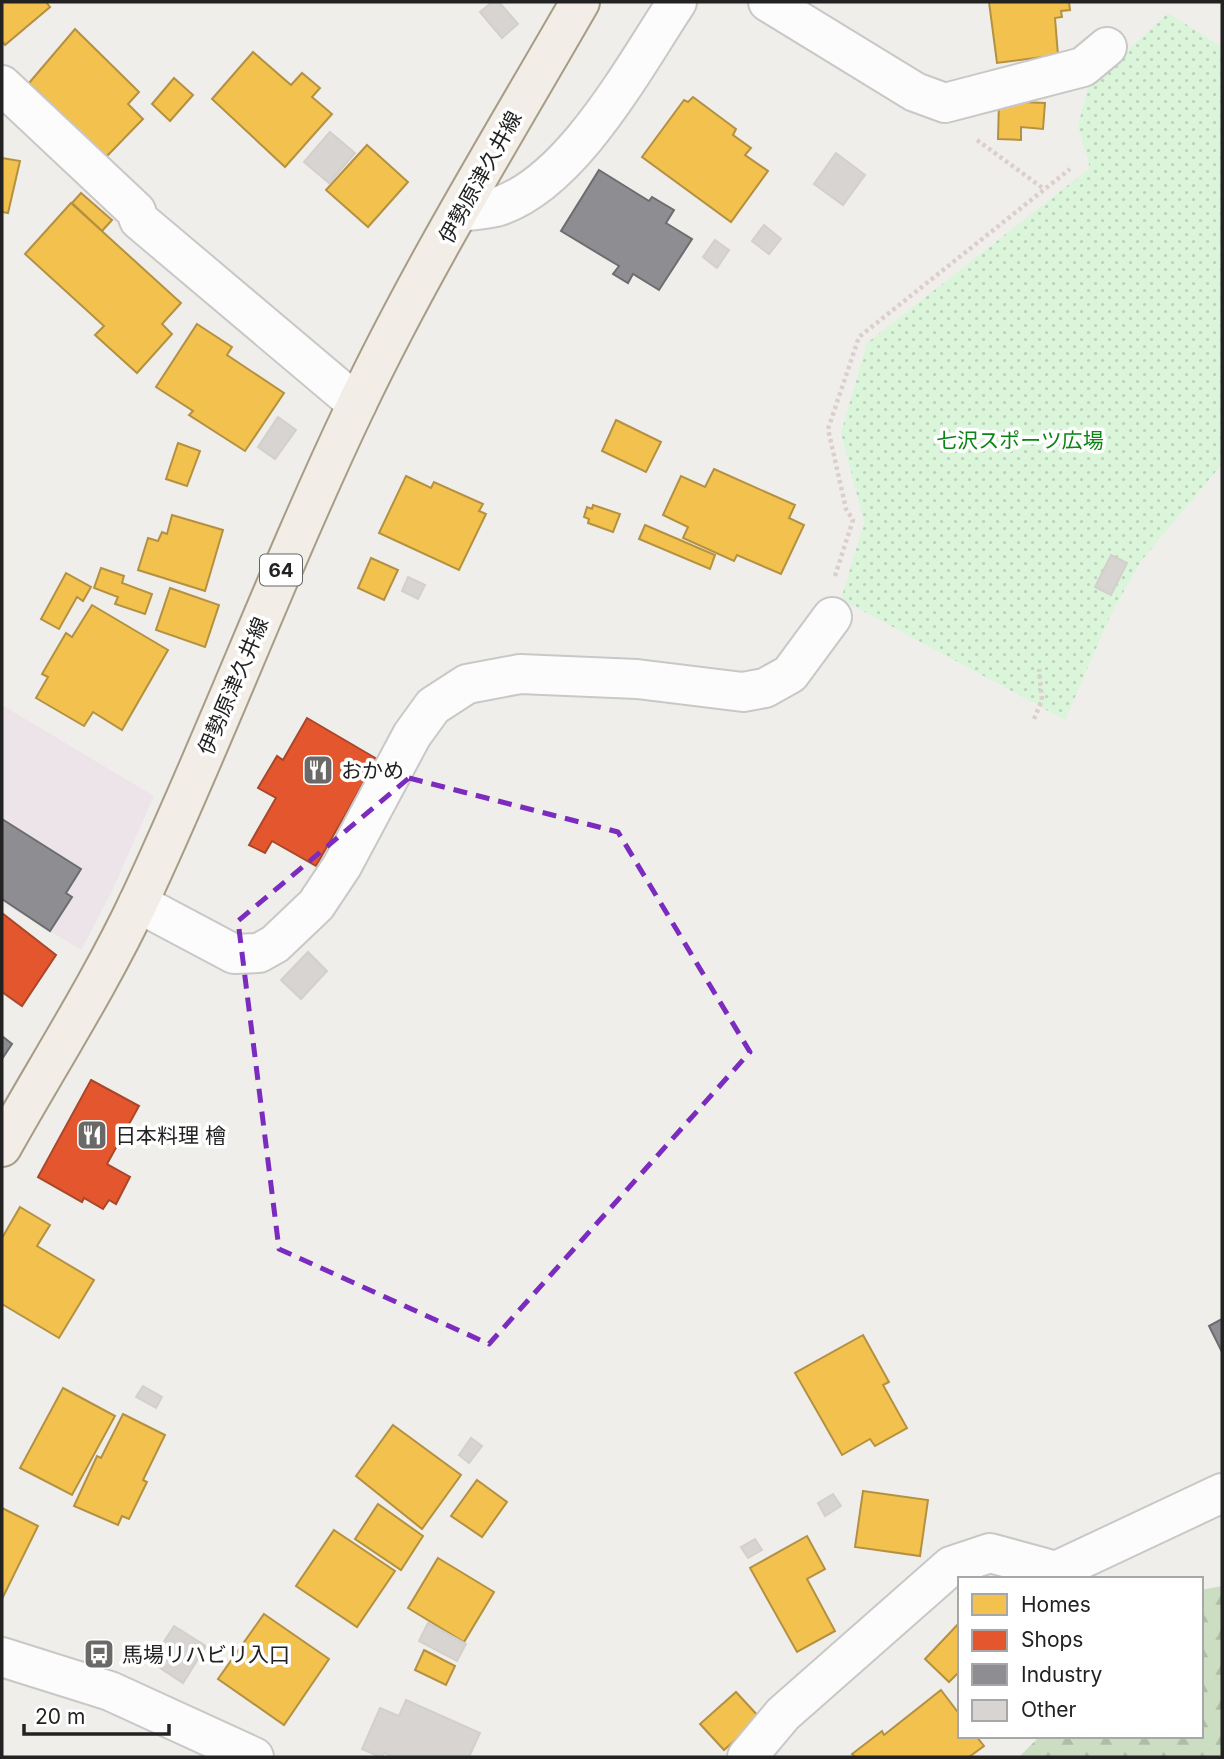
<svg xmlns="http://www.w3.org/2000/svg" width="1224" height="1759" font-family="Inter,'Noto Sans JP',sans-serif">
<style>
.industrial{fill:#ede4e9}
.forest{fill:url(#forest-firs)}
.park{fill:url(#park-dots)}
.homes{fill:#f2c14e;stroke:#b49141;stroke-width:2}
.shops{fill:#e4572e;stroke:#aa472a;stroke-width:2}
.industry{fill:#8d8d92;stroke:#6d6d70;stroke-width:2}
.building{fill:#d7d4d2;stroke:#d3d0cc;stroke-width:2}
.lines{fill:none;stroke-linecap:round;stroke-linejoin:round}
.minor-casing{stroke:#c9c8c7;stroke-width:42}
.major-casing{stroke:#a79c86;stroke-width:42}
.path{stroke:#dccecd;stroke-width:4.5;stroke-dasharray:3.5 3.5;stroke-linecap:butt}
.minor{stroke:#fdfcfc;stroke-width:38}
.major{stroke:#f3ede7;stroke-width:38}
.marked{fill:none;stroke:#7b2cbf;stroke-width:5;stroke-dasharray:14 9;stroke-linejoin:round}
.labels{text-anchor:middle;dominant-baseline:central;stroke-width:7;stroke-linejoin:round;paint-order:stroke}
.shield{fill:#fff;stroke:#646464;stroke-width:2}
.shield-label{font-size:19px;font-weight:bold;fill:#222}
.street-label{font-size:21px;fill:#222;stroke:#fff}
.park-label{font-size:21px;fill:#0c8416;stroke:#fff}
.poi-label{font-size:21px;fill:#222;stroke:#fff;text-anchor:start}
</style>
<defs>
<pattern id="forest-firs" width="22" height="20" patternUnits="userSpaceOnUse" patternTransform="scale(1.75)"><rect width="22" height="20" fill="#cbdec1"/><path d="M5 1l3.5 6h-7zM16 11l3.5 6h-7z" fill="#aebea6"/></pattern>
<pattern id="park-dots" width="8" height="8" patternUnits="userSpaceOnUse" patternTransform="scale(1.75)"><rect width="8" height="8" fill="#daf5da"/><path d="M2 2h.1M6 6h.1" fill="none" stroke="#bbd2bb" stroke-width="1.8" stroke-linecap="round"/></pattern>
</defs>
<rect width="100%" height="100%" fill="#f0eeeb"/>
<path class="industrial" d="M2 705 154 796 112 891 81 950 2 902Z"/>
<path class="forest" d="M1222 1586V1757H1019L1040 1736H1201V1590Z"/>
<path class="park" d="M1168 13 1222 47V464L1141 561 1112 612 1065 720 841 599 864 522 841 433 867 343 1090 168 1078 126 1088 87Z"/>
<g class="homes">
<path d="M2 2H46L50 7 5 45 2 41Z"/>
<path d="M989 2H1069L1070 10 1061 11 1062 17 1055 18 1058 55 997 63Z"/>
<path d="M75 29 139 92 128 104 143 119 106 157 29 83Z"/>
<path d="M253 52 291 85 302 73 320 88 312 97 332 114 285 167 212 99Z"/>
<path d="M174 78 193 95 170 121 152 104Z"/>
<path d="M693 97 736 129 733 135 751 148 745 155 768 171 731 222 642 157 684 100 688 102Z"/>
<path d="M999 101 1045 103 1043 129 1021 127V140L998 139Z"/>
<path d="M367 145 408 182 368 227 326 190Z"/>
<path d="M2 158 20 161 8 213 2 212Z"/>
<path d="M81 193 112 220 102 231 72 203Z"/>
<path d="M71 203 181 303 162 324 172 334 137 373 95 335 104 326 25 254Z"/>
<path d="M197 324 232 347 227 355 284 393 245 451 189 415 193 411 156 387Z"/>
<path d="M616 420 661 442 646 472 602 451Z"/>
<path d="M178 443 200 451 187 486 166 479Z"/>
<path d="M714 469 795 505 789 518 804 525 781 574 737 555 734 561 683 538 688 527 663 515 681 476 705 487Z"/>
<path d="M406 476 431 488 434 482 483 504 479 511 486 514 459 570 379 533Z"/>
<path d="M593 505 620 514 613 532 588 523 589 519 584 517 587 507 592 509Z"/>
<path d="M172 515 223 530 205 591 138 570 148 538 158 541 162 532 167 534Z"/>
<path d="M645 525 715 555 710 569 639 539Z"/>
<path d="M371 558 398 570 384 600 358 588Z"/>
<path d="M101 568 124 576 122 583 152 594 145 614 115 604 118 597 94 588Z"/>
<path d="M66 573 91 587 83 601 77 597 59 629 41 619Z"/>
<path d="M170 588 219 605 205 647 156 630Z"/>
<path d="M92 605 168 650 122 730 93 712 84 726 36 698 48 677 42 674 66 633 72 637Z"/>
<path d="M20 1207 50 1225 37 1246 94 1280 59 1338 2 1304V1238Z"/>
<path d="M863 1335 889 1382 883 1385 907 1428 875 1446 870 1439 842 1455 795 1373Z"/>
<path d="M63 1388 115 1416 72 1495 20 1468Z"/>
<path d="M123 1414 165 1435 143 1480 147 1482 129 1519 122 1516 118 1525 74 1506 97 1456 101 1458Z"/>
<path d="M393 1425 461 1475 422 1529 356 1476Z"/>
<path d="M477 1480 507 1502 482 1537 451 1516Z"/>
<path d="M863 1491 928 1500 920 1556 855 1547Z"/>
<path d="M378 1504 423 1536 401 1570 355 1539Z"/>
<path d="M2 1508 38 1526 2 1599Z"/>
<path d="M334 1530 395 1571 357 1627 296 1586Z"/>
<path d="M807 1536 825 1569 807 1579 835 1631 797 1652 750 1568Z"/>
<path d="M438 1558 494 1592 464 1642 408 1608Z"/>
<path d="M264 1614 329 1659 284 1725 218 1679Z"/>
<path d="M960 1622V1671L949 1682 925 1659Z"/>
<path d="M424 1650 455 1666 446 1685 415 1670Z"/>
<path d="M941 1690 960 1715V1736H976L984 1746 969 1757H855L852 1754 882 1731 884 1735Z"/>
<path d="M736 1692 760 1718 724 1750 700 1724Z"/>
</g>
<g class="shops">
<path d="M307 718 377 759 316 866 272 841 265 853 249 845 276 798 258 788 277 756 283 760Z"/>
<path d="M2 913 56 955 22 1006 2 992Z"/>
<path d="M91 1080 139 1106 107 1164 130 1177 116 1204 109 1200 103 1209 84 1198 82 1202 38 1177Z"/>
</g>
<g class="industry">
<path d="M599 170 649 201 652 197 674 210 666 223 692 239 659 290 633 274 628 283 613 274 619 266 561 231Z"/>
<path d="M2 819 81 869 66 893 72 897 50 931 2 899Z"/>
<path d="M2 1036 12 1044 2 1059Z"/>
<path d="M1222 1319V1352L1209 1326Z"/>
</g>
<g class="building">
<path d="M492 2H499L518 24 502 38 480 12Z"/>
<path d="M330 132 355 153 329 183 304 162Z"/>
<path d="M836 153 865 175 843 205 814 184Z"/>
<path d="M764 225 781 239 769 254 752 241Z"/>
<path d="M715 240 729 250 717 268 703 257Z"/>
<path d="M278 417 296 430 275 459 258 447Z"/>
<path d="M1111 555 1127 563 1111 595 1095 587Z"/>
<path d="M408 577 425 585 418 599 402 591Z"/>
<path d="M308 952 327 971 301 999 281 980Z"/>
<path d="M143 1386 162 1397 156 1408 136 1397Z"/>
<path d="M471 1438 482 1446 469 1463 459 1455Z"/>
<path d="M833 1494 841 1506 825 1516 818 1503Z"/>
<path d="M755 1539 762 1550 748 1558 741 1547Z"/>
<path d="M428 1623 466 1644 457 1661 419 1641Z"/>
<path d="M174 1626 206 1646 183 1683 151 1662Z"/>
<path d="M406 1700 480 1733 469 1757H393L385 1753 380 1757 362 1749 380 1708 399 1716Z"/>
</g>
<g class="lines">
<g class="minor-casing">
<g id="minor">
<path d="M768 2 915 92 945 103 1083 67 1107 47"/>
<path d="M2 85 136 211 139 220 357 404"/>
<path d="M459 212C471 210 485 210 496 207 572 184 635 65 677 2"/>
<path d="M138 903 234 954 259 953 275 944 316 905 342 866 412 735 433 706 467 684 520 674 637 679 743 692 765 688 790 674 832 617"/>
<path d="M2 1657 110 1691 254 1757"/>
<path d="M747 1757 783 1714 951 1566 990 1553 1056 1571 1222 1493"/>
</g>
</g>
<g class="major-casing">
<path id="major" d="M2 1147C48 1065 100 984 140 899 216 737 278 570 355 408 421 269 503 136 580 2"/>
</g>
<g class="path">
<path d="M977 140 1044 189"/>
<path d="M835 576 853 520 846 509 828 429 859 337 1070 169"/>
<path d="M1034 719 1042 700 1039 669"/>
</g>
<use href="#minor" class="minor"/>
<use href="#major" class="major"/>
</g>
<path class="marked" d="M409 778 618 832 750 1052 489 1344 279 1249 238 921Z"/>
<defs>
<g id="restaurant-square" transform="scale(1.575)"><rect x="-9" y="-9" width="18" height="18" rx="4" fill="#6a6968" stroke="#fff"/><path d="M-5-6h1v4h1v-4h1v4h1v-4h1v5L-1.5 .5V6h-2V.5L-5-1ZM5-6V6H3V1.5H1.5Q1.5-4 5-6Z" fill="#fff"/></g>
<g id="bus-square" transform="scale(1.575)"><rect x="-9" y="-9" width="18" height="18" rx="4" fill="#6a6968" stroke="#fff"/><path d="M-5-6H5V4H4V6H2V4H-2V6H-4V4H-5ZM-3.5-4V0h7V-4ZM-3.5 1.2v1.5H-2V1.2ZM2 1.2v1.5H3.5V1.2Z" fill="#fff"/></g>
</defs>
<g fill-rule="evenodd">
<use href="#restaurant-square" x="318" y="770"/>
<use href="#restaurant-square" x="92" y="1135"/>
<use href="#bus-square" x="99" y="1654"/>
</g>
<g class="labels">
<rect class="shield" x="260" y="554.5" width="42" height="31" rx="5"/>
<g class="shield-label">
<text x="281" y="570">64</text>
</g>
<g class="street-label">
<text transform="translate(480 177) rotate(-61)">伊勢原津久井線</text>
<text transform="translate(233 686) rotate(-67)">伊勢原津久井線</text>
</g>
<g class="park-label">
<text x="1020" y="440">七沢スポーツ広場</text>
</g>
<g class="poi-label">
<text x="341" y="770">おかめ</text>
<text x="115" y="1135">日本料理 檜</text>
<text x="122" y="1654">馬場リハビリ入口</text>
</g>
</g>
<rect width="1224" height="1759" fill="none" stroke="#222222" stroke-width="7"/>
<rect x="958" y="1577" width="245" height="161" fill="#ffffff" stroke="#a7a7a7" stroke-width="2"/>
<rect x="972" y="1594" width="35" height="21" fill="#f2c14e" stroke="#a7a7a7" stroke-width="2"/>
<text x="1021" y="1612" font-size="21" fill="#222222">Homes</text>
<rect x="972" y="1630" width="35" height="21" fill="#e4572e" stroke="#a7a7a7" stroke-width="2"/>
<text x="1021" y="1647" font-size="21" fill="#222222">Shops</text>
<rect x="972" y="1664" width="35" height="21" fill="#8d8d92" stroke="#a7a7a7" stroke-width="2"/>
<text x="1021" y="1682" font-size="21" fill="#222222">Industry</text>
<rect x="972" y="1700" width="35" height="21" fill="#d7d4d2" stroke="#a7a7a7" stroke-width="2"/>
<text x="1021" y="1717" font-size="21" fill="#222222">Other</text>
<path d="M24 1724v10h145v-10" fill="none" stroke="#222222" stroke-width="3.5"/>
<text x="35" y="1724" font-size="21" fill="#222222" stroke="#ffffff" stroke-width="5" paint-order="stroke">20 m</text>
</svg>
